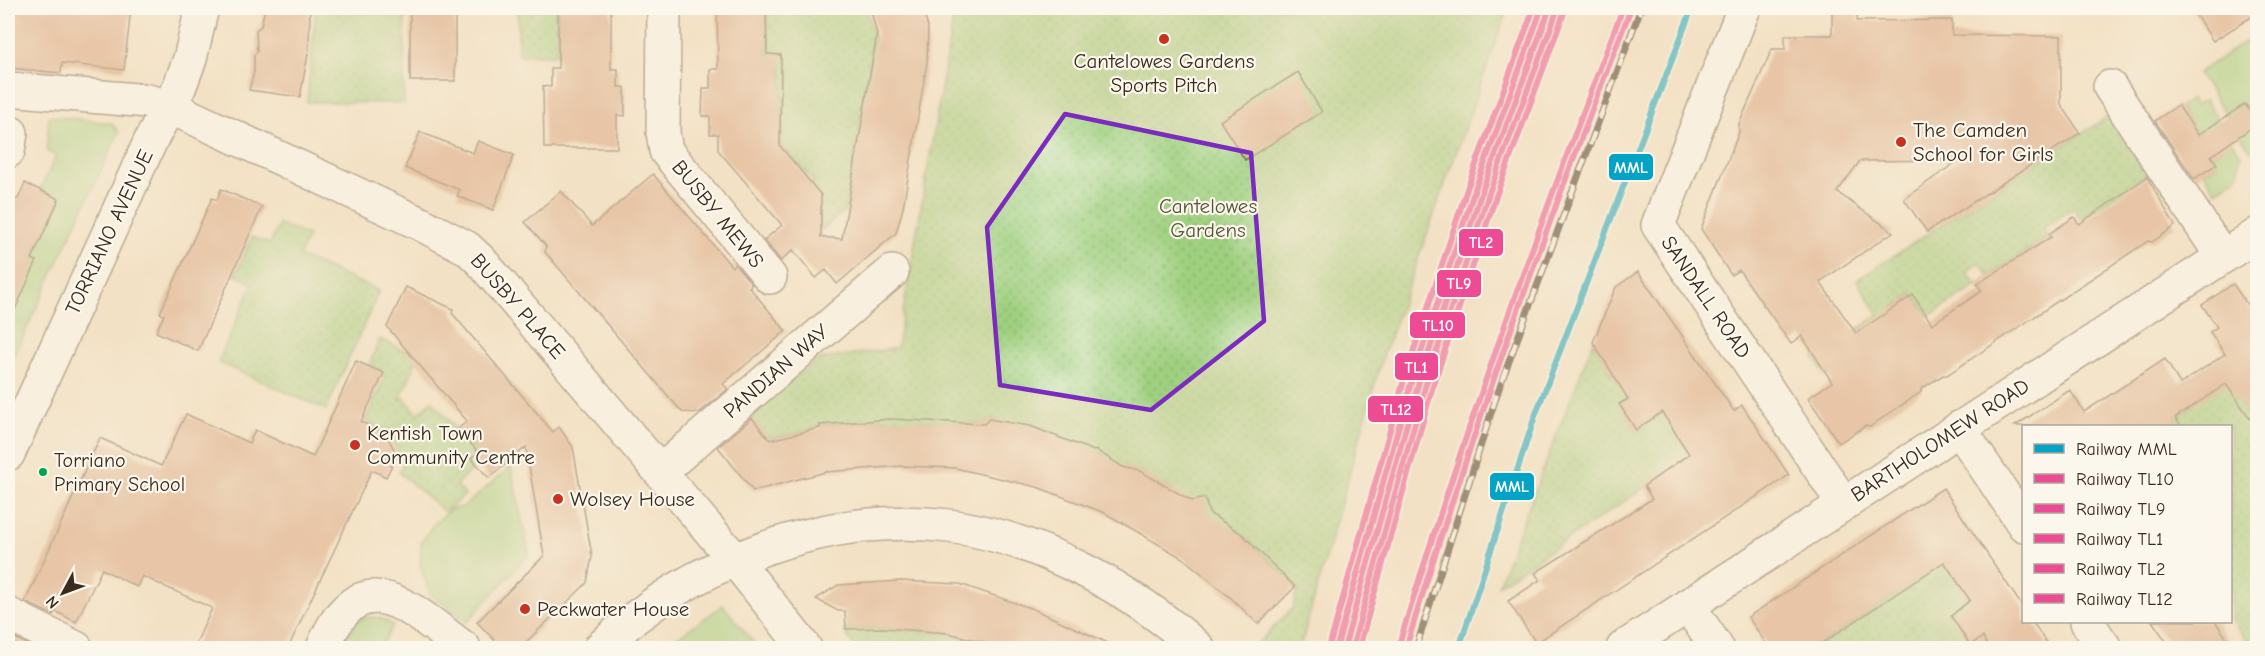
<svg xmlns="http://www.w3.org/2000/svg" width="2265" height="656" font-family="'Comic Neue',sans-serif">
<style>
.grass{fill:#9fd07f;stroke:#6d7d4e;stroke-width:1.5}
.park{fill:url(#park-dots);stroke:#6d7d4e;stroke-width:1.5}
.building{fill:#daa280}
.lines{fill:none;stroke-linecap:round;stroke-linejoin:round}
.minor-casing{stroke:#7b6a58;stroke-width:36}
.major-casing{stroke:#7b6a58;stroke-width:36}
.minor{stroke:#fff;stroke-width:33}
.major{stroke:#fff;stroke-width:33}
.rail-casing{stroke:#3b2a1e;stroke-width:7}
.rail{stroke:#fbf7ec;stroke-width:4.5;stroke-dasharray:14;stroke-linecap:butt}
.rail-1-casing{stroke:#fbf7ec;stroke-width:10}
.rail-2-casing{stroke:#fbf7ec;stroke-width:10}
.rail-3-casing{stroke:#fbf7ec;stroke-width:10}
.rail-4-casing{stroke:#fbf7ec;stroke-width:10}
.rail-5-casing{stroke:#fbf7ec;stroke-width:10}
.rail-6-casing{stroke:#fbf7ec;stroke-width:10}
.rail-1{stroke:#03a3c5;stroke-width:6}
.rail-2{stroke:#ee4b95;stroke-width:6}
.rail-3{stroke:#ee4b95;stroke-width:6}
.rail-4{stroke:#ee4b95;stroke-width:6}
.rail-5{stroke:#ee4b95;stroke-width:6}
.rail-6{stroke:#ee4b95;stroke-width:6}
.marked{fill:none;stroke:#7b2cbf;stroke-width:4.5;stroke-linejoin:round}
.poi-dot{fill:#c8321e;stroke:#fbf7ec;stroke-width:2}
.bus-dot{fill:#00a651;stroke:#fbf7ec;stroke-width:2}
.labels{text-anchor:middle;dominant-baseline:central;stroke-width:4.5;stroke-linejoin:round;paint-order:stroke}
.bus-label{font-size:20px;fill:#3b2a1e;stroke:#fbf7ec;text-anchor:start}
.poi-label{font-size:21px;fill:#3b2a1e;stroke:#fbf7ec;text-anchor:start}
.park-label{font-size:21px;fill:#545436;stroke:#fbf7ec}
.street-label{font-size:21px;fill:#3b2a1e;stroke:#fbf7ec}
.line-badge{stroke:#fbf7ec;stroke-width:2}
.badge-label{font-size:16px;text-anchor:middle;font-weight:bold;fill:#fff}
</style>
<defs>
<pattern id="park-dots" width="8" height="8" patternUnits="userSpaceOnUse" patternTransform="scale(1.5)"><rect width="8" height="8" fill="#9fd07f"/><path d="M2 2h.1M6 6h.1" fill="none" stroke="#83a967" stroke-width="1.8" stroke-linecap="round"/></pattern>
</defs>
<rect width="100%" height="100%" fill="#fbf7ec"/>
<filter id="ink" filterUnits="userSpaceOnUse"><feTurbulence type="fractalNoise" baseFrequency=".0167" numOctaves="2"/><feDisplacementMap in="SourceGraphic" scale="12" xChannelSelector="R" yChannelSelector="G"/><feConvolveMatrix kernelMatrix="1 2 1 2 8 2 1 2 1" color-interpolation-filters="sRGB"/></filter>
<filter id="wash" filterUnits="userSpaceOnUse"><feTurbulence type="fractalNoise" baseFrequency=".008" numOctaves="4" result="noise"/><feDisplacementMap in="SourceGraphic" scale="24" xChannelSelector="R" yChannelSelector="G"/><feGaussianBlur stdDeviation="1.35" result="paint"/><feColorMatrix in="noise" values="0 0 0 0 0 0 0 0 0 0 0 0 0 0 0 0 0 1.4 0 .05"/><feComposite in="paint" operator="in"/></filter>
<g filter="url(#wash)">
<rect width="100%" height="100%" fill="#f3e1c5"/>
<g class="grass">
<path d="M2257 34V146L2251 151 2198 73Z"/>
<path d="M2191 99 2195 106 2205 100 2242 156 2239 159C2242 177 2230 182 2216 191L2204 173 2217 164 2211 156 2222 148 2198 135 2179 107Z"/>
<path d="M49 116 111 123 119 132 8 369V319L36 261 32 259 59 199 40 190 56 156 47 151Z"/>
<path d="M511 467 529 554 467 622 430 594 420 566 421 543 432 526 451 509 463 507Z"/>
<path d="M723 605 758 648H662L719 608Z"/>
<path d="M365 617 380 618 393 625 380 648H342L355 622Z"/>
</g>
<g class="park">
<path d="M316 8H405L404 103 307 102Z"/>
<path d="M518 8H557L558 55H518Z"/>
<path d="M767 8H866L874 38 846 210 805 244 802 195 814 182 781 145 782 68H768Z"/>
<path d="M955 8H1508L1381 362 1300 648H1253L1293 608 1298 588 1247 539 1189 502 1174 497V491L1164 485 1158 487 1151 483 1149 476 1140 471 1133 474 1107 461 1104 454 1095 451 1089 455 1050 441 1048 431 1032 424 1028 428 1002 427 997 420 989 419 984 424 882 419 820 425 806 431 769 439 749 415 817 360 897 348Z"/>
<path d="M2112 114 2150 172 2081 219 2073 208 2043 229 2048 237 1989 276 1980 263 1967 271 1977 286 1929 316 1913 294 1894 307 1903 321 1825 376 1814 358 1879 315 1857 280Z"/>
<path d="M279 224 308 236 299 256 379 291 326 410 218 362 253 284 235 275 252 237 270 244Z"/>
<path d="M380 339 418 357 400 400 404 398 418 414 432 401 476 451 467 459 474 468 456 484 465 495 445 512 399 472 403 463 388 431 365 421 385 377 369 365Z"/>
<path d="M1593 342 1610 367 1608 369 1612 375 1617 372 1657 379 1620 404 1636 430 1672 405 1691 457 1498 585Z"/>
<path d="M2218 359 2241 405 2255 427 2257 426V648H2251L2231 618 2230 426H2181L2175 418 2194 405 2180 384Z"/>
<path d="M1942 559 1972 603 1970 645 1983 637 1990 648H1800L1796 642 1809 633 1818 647 1920 578Z"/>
<path d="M883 628 948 633 1006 648H856L844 631 846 629Z"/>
</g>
<g id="blocks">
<g class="building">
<path d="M8 8H131L124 70 62 63 61 73 8 68Z"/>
<path d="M265 8H310L309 49 300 97 249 90 254 72V55L257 52 256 30 261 26Z"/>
<rect x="410" y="8" width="45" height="73"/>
<path d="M558 8H611V69H618V87H625V116L617 115V148H544L543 86 551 87V68H558Z"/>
<path d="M717 8H766L767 54 781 55 780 146 821 195V237L842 239 877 34 870 8H922L928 27 927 62 903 208 896 233 837 284 826 270 816 278 793 250 781 261 764 240 782 225 718 150V134H710V116H702L703 88H710V69H718Z"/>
<path d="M1832 8H1858L1857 21 1952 20V35L2061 36V104L2080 133 1927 232 1904 199 1959 160 1860 161 1837 192 1893 232 1820 282 1856 333 1913 295 1932 324 1982 291 1977 284 2051 237 2049 234 2074 217 2079 224 2147 177 2175 226 2152 242 2148 241 1947 375H1943L1921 389V392L1878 421 1870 427 1865 426 1839 443 1808 398 1832 382 1802 336 1791 344 1739 270 1731 275 1701 229 1739 132V124L1772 49H1785V35H1832Z"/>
<path d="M2191 8H2258V13L2213 41Z"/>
<path d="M1298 72 1322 112 1245 160 1220 121Z"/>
<path d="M2245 104 2258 123 2211 156 2217 164 2194 179 2155 121 2178 105 2198 135Z"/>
<path d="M420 132 473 153 478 141 514 155 493 210 457 196 460 190 405 168Z"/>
<path d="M653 174 732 267 735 264 752 284 749 287 786 331 723 384 728 389 699 413 682 412 545 252 546 246 525 222 561 191 592 226Z"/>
<path d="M25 183 59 199 32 259 37 261 8 325V202L18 199Z"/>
<path d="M221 189 262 207 198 351 156 332 164 315 160 313 212 198 217 200Z"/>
<path d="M1638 272 1734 411 1742 405 1789 475 1536 643 1508 601 1540 580 1535 573 1652 499 1644 486 1689 454 1662 412 1636 430 1619 404 1628 399 1593 342 1616 287Z"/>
<path d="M2233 284 2258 320V430L2226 384 2175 418 2181 426H2015L2070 390 2084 412 2165 359 2180 384 2225 354 2210 332 2217 327 2202 305Z"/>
<path d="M406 287 453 309 452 313 553 432 559 427 573 447 592 556 587 583 520 648H502L477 622 544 556 526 447 489 478 471 458 478 452 458 429 467 421 387 327Z"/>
<path d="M356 361 384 373 361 422 386 434 397 455 386 477 372 470 288 648H194L212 608 142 576 137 587 102 569 76 622 55 611 53 615 25 602 100 438 161 466 186 414 249 443 255 430 313 457Z"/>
<path d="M752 418 770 440 820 428V425L890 419 984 424 989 419 1030 426 1094 451 1096 450 1123 467 1140 471 1192 501 1205 498 1209 513 1242 534 1295 587 1258 624 1231 598 1184 559 1105 513 1037 487 955 468 902 466 826 472 753 491 718 447Z"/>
<path d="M1943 488 2024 609V621H2032L2050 648H1988L1983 637 1970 645 1951 616 1970 600 1944 562 1815 648H1769L1748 617Z"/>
<path d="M900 581 960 584 1033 609 1119 648H1006L948 633 883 628 846 629 845 611H838L816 599 838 585Z"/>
<path d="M2152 621H2215L2233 648H2171Z"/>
<path d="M10 636 35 648H8Z"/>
</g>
</g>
</g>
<g filter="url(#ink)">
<use href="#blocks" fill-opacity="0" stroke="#7b6a58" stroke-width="1.5"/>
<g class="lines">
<g class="minor-casing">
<g id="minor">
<path d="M664 8 663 132 666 151 770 277"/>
<path d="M1744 8 1658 225 1843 503"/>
<path d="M2110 87 2222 256"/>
<path d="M8 89 148 101 170 107 421 224 467 248 481 261 735 560 805 648"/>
<path d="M8 133H11L8 151"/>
<path d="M1959 428 2024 525"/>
<path d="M661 471 892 272"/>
<path d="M1688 605 1717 648"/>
<path d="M8 614 76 648"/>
<path d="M2087 622 2105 648"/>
<path d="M323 648C360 557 410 608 464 648"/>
<path d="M600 648C688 563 826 511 949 526 1037 537 1133 590 1198 648"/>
<path d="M1623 648 2258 234"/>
</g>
</g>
<g class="major-casing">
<path id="major" d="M8 454 151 140 179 88 190 59 202 8"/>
</g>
<use href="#minor" class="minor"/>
<use href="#major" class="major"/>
<g class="rail-casing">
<path id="rail" d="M1416 648 1499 388 1641 8"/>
</g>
<use href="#rail" class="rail"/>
<g class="rail-1-casing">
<path id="rail-1" d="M1459 648 1535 416 1692 8"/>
</g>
<g class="rail-2-casing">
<g id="rail-2">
<path d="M1344 648 1418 385 1482 191 1550 8"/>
<path d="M1398 648C1464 431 1541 219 1623 8"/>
</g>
</g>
<g class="rail-3-casing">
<g id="rail-3">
<path d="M1352 648 1425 387 1489 193 1557 11"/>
<path d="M1406 648C1471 433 1548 221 1630 11"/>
</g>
</g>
<g class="rail-4-casing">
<path id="rail-4" d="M1337 646 1411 383 1475 189 1542 8"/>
</g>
<g class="rail-5-casing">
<path id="rail-5" d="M1359 648 1432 389 1496 196 1564 13"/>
</g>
<g class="rail-6-casing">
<path id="rail-6" d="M1330 644 1404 380 1468 186 1534 8"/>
</g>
<use href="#rail-1" class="rail-1"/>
<use href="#rail-2" class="rail-2"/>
<use href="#rail-3" class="rail-3"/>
<use href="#rail-4" class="rail-4"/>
<use href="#rail-5" class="rail-5"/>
<use href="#rail-6" class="rail-6"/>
</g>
</g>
<path d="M0 0H2265V656H0ZM1065 114 1251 153 1264 321 1151 410 1000 385 987 227Z" fill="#f3e1c5" fill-opacity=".55" fill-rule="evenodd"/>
<path class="marked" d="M1065 114 1251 153 1264 321 1151 410 1000 385 987 227Z"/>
<g class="poi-dot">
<circle cx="1164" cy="39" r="6"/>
<circle cx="1901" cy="142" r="6"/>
<circle cx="355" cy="445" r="6"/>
<circle cx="558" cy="499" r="6"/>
<circle cx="525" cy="609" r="6"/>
</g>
<circle class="bus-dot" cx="43" cy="472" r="5"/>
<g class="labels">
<g class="bus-label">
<text x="54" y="460">Torriano<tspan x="54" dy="24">Primary School</tspan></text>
</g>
<g class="poi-label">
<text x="1164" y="61" text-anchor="middle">Cantelowes Gardens<tspan x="1164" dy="24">Sports Pitch</tspan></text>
<text x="1913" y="130">The Camden<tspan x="1913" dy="24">School for Girls</tspan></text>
<text x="367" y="433">Kentish Town<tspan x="367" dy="24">Community Centre</tspan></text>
<text x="570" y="499">Wolsey House</text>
<text x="537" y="609">Peckwater House</text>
</g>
<g class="park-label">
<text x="1208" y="206">Cantelowes<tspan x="1208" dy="24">Gardens</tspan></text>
</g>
<g class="street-label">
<text transform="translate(718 214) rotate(51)">BUSBY MEWS</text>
<text transform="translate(109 232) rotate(-65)">TORRIANO AVENUE</text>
<text transform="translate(1706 297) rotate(56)">SANDALL ROAD</text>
<text transform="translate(518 306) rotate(49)">BUSBY PLACE</text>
<text transform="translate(776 371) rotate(-41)">PANDIAN WAY</text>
<text transform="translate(1940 440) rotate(-33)">BARTHOLOMEW ROAD</text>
</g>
</g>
<g class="line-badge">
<rect x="1608" y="153" width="46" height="28" rx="6" fill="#03a3c5"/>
<rect x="1458" y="228" width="46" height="29" rx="6" fill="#ee4b95"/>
<rect x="1436" y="269" width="46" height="29" rx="6" fill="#ee4b95"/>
<rect x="1409" y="311" width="57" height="28" rx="6" fill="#ee4b95"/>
<rect x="1394" y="352" width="45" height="29" rx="6" fill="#ee4b95"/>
<rect x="1367" y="395" width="57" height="28" rx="6" fill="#ee4b95"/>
<rect x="1489" y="472" width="46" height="29" rx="6" fill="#03a3c5"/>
</g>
<g class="badge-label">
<text x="1631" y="173">MML</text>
<text x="1481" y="248">TL2</text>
<text x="1459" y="289">TL9</text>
<text x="1438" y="331">TL10</text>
<text x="1416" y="373">TL1</text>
<text x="1396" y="415">TL12</text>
<text x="1512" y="492">MML</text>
</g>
<rect width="2265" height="656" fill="none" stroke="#fbf7ec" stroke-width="30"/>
<rect x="2022" y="425" width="210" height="198" fill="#fbf7ec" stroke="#aea59a" stroke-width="1.5"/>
<rect x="2034" y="444" width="30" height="9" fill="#03a3c5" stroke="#aea59a" stroke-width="1.5"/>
<text x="2076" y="455" font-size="18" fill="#3b2a1e">Railway MML</text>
<rect x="2034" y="474" width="30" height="9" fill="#ee4b95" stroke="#aea59a" stroke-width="1.5"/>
<text x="2076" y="485" font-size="18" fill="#3b2a1e">Railway TL10</text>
<rect x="2034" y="504" width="30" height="9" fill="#ee4b95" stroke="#aea59a" stroke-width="1.5"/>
<text x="2076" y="515" font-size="18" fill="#3b2a1e">Railway TL9</text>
<rect x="2034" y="534" width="30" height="9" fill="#ee4b95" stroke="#aea59a" stroke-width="1.5"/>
<text x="2076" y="545" font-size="18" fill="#3b2a1e">Railway TL1</text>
<rect x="2034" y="564" width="30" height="9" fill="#ee4b95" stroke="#aea59a" stroke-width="1.5"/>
<text x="2076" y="575" font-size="18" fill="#3b2a1e">Railway TL2</text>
<rect x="2034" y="594" width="30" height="9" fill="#ee4b95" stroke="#aea59a" stroke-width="1.5"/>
<text x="2076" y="605" font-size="18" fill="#3b2a1e">Railway TL12</text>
<g transform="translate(63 593) rotate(229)" stroke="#fbf7ec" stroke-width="4.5" paint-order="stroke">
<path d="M0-4.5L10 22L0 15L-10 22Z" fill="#3b2a1e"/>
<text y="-9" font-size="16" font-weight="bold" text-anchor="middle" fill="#3b2a1e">N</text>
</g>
</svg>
